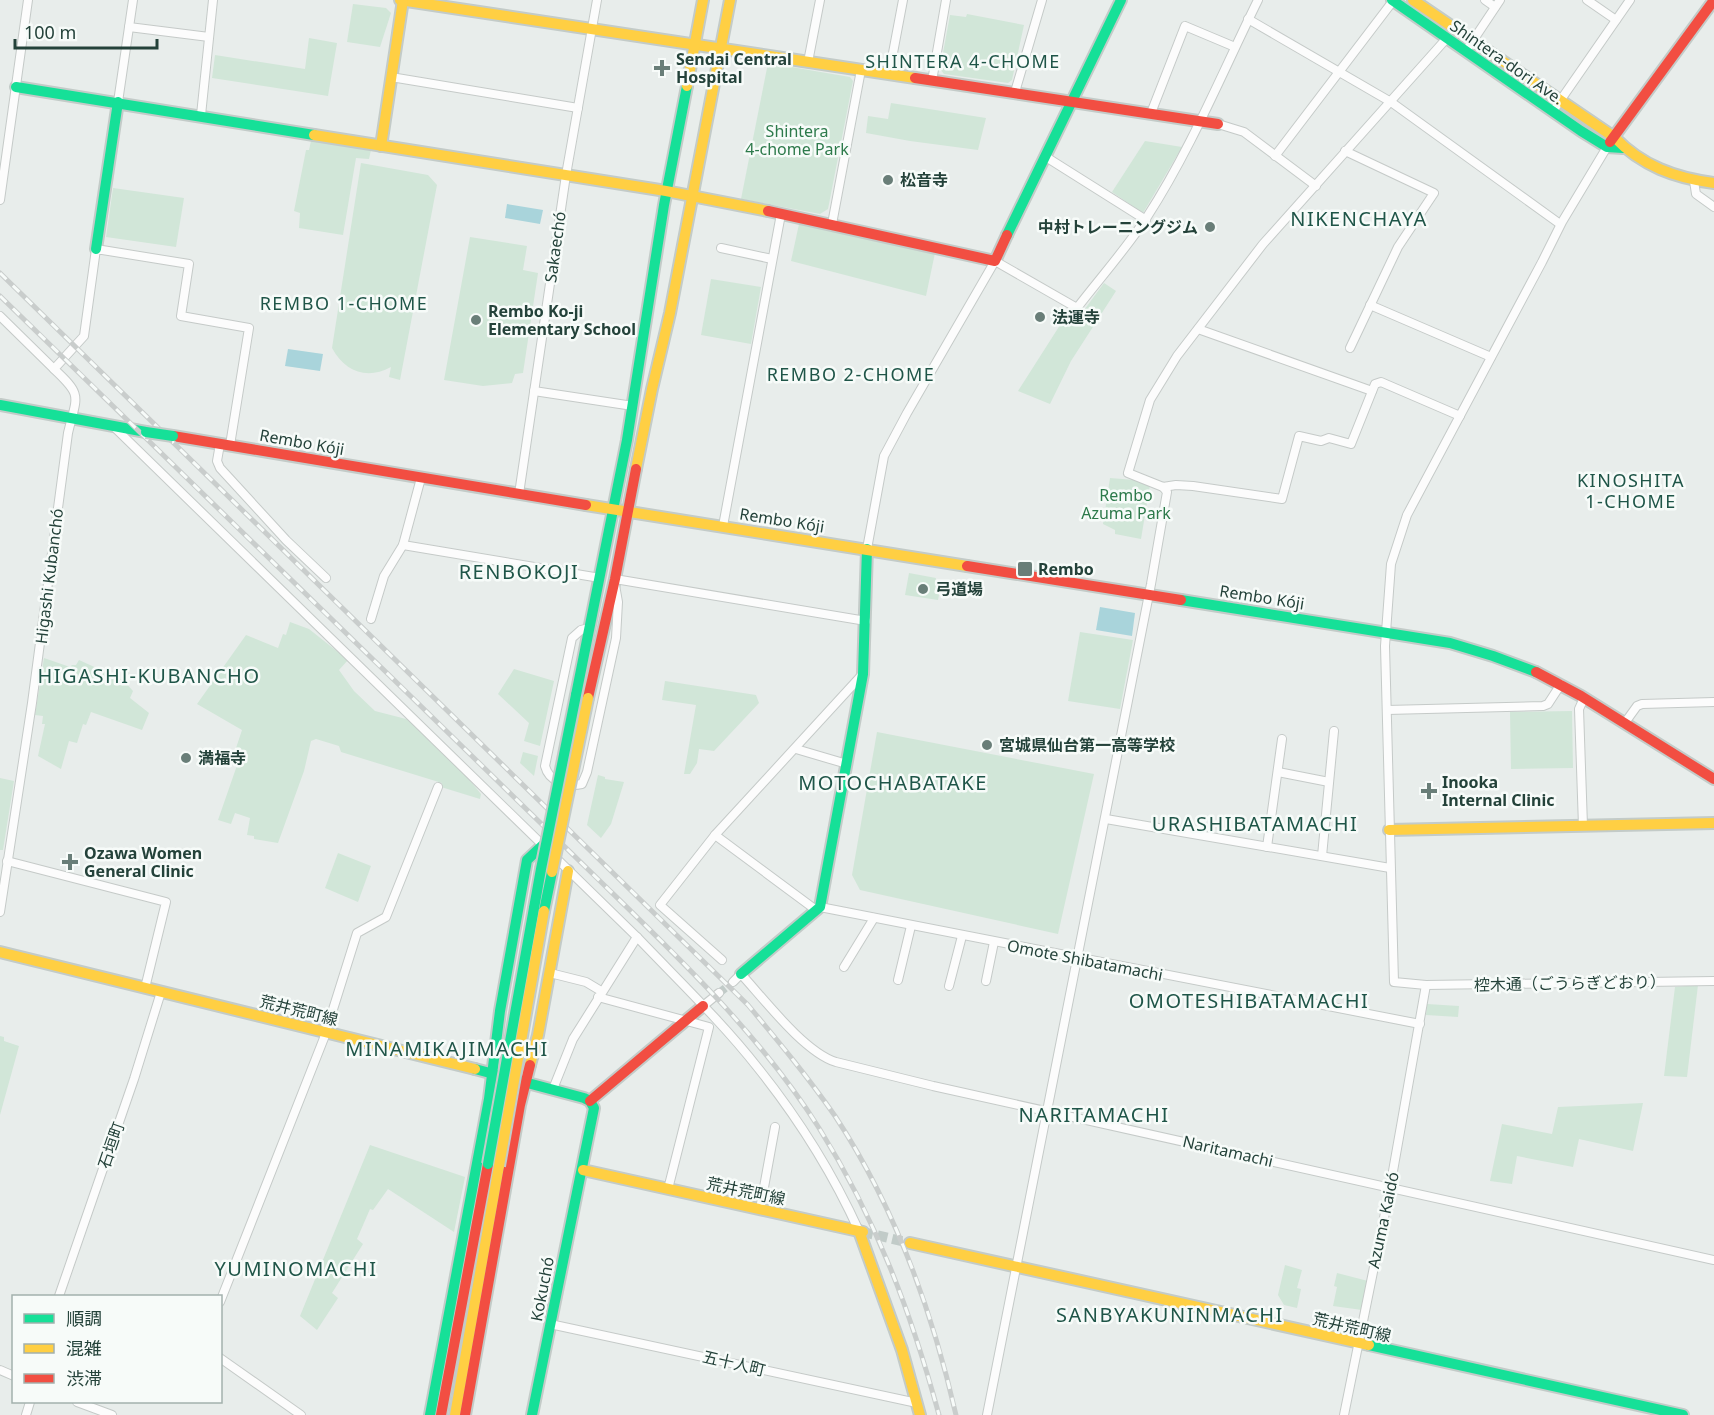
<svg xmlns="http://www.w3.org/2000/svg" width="1714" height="1415" font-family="'Noto Sans','Noto Sans JP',sans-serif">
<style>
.green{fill:#d1e6d8}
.water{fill:#a9d4db}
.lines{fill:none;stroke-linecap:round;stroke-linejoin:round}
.street-tunnel{stroke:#c1cbc8;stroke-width:8;stroke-dasharray:8 4;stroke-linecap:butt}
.secondary-tunnel{stroke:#c1cbc8;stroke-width:10;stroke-dasharray:10 5;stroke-linecap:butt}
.street-casing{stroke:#c5cac8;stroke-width:10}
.fast-casing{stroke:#c3cbc8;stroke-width:14}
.slow-casing{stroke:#c3cbc8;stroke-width:14}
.jam-casing{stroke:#c3cbc8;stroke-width:14}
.street{stroke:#fcfcfc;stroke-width:8}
.fast{stroke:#16e098;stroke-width:10}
.slow{stroke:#ffcf43;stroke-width:10}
.jam{stroke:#f24e42;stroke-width:10}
.rail-casing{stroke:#c9cdcc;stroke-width:5}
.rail{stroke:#f7fbf9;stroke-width:3;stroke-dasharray:9;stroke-linecap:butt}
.fast-bridge-casing{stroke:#c3cbc8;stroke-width:14;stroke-linecap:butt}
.slow-bridge-casing{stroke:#c3cbc8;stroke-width:14;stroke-linecap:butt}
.fast-bridge{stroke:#16e098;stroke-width:10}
.slow-bridge{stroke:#ffcf43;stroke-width:10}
.poi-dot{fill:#697e78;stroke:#f7fbf9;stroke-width:2}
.labels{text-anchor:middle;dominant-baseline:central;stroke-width:5;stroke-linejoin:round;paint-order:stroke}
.poi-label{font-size:16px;font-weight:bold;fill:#24423a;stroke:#f7fbf9;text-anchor:start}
.street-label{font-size:16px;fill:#24423a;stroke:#f7fbf9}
.park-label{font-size:16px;fill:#2d7a4b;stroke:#f7fbf9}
.neighbourhood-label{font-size:18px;letter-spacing:1.5px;fill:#1f5548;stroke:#f7fbf9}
.quarter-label{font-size:20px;letter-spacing:1.5px;fill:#1f5548;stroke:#f7fbf9}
</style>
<rect width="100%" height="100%" fill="#e8edeb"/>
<g class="green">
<path d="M353 4 386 8 391 13 380 47 347 42Z"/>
<path d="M967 14 1024 25 1012 80 1008 83 944 74 940 69 950 15 966 17Z"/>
<path d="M309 38 337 43 328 96 212 78 215 55 305 69Z"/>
<path d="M768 63 850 77 853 81 828 209 820 214 741 199Z"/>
<path d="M891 103 986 118 978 150 910 141 866 133 868 116 888 119Z"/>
<path d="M311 141 371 150 369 159 356 158 343 235 299 228 300 213 294 211 306 150H309Z"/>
<path d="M1145 141 1182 147 1143 213 1112 192Z"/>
<path d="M361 163 428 175 437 185 400 380 389 377 391 367C367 380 345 372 332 348Z"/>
<path d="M113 188 184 198 176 247 106 237Z"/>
<path d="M799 224 935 253 926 296 791 261Z"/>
<path d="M470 237 527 246 523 270 538 273 523 373 515 374 512 383 483 386 444 380Z"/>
<path d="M711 279 761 287 751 344 701 335Z"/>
<path d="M1104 283 1116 291 1071 361 1050 404 1018 391 1069 311 1079 317Z"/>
<path d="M1110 478 1135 480 1150 485 1141 539 1115 534V530L1103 524Z"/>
<path d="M909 573 936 578 935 583 941 584 938 600 905 595Z"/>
<path d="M290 622 309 629 348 660 339 670 354 691 375 711 410 720 463 772 481 794 480 799 441 787 442 783 341 752 339 746 316 739 311 741 304 771 278 843 254 839V836L247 835 250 818 235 813 231 824 218 820 242 751 236 748 242 730 197 704 246 635 278 648 283 634 286 635Z"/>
<path d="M1080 632 1133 640 1120 709 1068 701Z"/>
<path d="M44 658 70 667 72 665H76L79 660 123 680 133 691 130 698 149 713 142 730 91 712 86 725 83 724 77 743 69 741 61 769 38 756 45 724H42L43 716 35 715Z"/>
<path d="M514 669 554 681 540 746 524 741 529 723 498 694Z"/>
<path d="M665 681 756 695 759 703 714 751 699 749 697 763 690 774H684L696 705 662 700Z"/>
<path d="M1572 711 1573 768 1511 769 1510 712Z"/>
<path d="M877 732 1094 774 1058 934 860 890 852 875Z"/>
<path d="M523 752 538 756 534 776 520 763Z"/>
<path d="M598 775 605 777V779L624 782 611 824 601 838 587 825Z"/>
<path d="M0 778 14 781 3 850H0Z"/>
<path d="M338 853 371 866 358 902 325 888Z"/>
<path d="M1698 985 1687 1077 1664 1076 1675 987Z"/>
<path d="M1427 1004 1459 1006 1458 1017 1426 1015Z"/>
<path d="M0 1036 4 1037V1041L19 1046 0 1115Z"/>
<path d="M1643 1103 1633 1151 1579 1139 1573 1167 1517 1156 1512 1184 1490 1181 1502 1124 1552 1134 1558 1107Z"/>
<path d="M370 1145 465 1177 454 1232 388 1189 373 1210 370 1209 357 1239 363 1244 332 1293 338 1298 317 1330 300 1316Z"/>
<path d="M1285 1265 1302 1270 1297 1288 1301 1289 1297 1308 1284 1305 1278 1295Z"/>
<path d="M1337 1273 1368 1281 1362 1310 1333 1306 1337 1287 1334 1286Z"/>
</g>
<g class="water">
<path d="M507 204 543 210 540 224 505 218Z"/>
<path d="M288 349 323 354 320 371 285 366Z"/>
<path d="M1100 607 1135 613 1132 636 1096 630Z"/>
</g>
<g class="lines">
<path class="street-tunnel" d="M719 993 733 982"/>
<path class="secondary-tunnel" d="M863 1232 910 1243"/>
<g class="street-casing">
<g id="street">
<path d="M1485 0 1495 7"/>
<path d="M1587 0 1616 20"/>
<path d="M1248 19 1391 102 1560 224"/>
<path d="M129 27 209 37"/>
<path d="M1447 38 1263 244 1177 356 1150 400 1128 473 1163 487 1176 485 1193 486 1282 499 1299 436 1321 441 1329 438 1351 444 1375 384 1381 382 1460 416"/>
<path d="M1466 51 1500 0"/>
<path d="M808 62 820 0"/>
<path d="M889 74 903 0"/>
<path d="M391 77 578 108"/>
<path d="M932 81 946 0"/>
<path d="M1015 92 1042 0"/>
<path d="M118 102 133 0"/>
<path d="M1553 111 1630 0"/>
<path d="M1151 113 1185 26 1235 47"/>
<path d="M201 115 213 0"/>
<path d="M1218 124 1244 132 1316 186"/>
<path d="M1607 147 1562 222 1542 262 1407 515 1391 564 1385 646 1394 982 1426 985 1714 981"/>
<path d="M1345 151 1434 193 1398 247 1350 348"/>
<path d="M1275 156 1393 1"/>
<path d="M1046 157 1146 220"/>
<path d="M1694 181 1696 194 1714 207"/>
<path d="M0 200 28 0"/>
<path d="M832 224 861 70"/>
<path d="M721 248 772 259"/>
<path d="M1370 305 1491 357"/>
<path d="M0 316 54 369"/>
<path d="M1198 329 1372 391"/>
<path d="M534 391 633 406"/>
<path d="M113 426 637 937C678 980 722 1022 758 1068 798 1118 833 1174 859 1231"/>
<path d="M220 444 217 461 220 468 286 540 326 578"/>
<path d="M519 494 566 175 597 0"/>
<path d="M723 526 781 214"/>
<path d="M403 545 600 578"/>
<path d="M867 549 884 456 907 413 995 261 1077 308C1100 278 1126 249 1147 217 1191 149 1222 73 1258 0"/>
<path d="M615 579 866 621"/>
<path d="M371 619 384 576 403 545 421 478"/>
<path d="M589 628 581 630 572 638 545 766C549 782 567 787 582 784L587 772 616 638 618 602 615 585"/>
<path d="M1387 710 1543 706 1548 704 1561 684"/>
<path d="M1624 724 1637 706 1642 704 1714 702"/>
<path d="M796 749 847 764"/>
<path d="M1278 772 1329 782"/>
<path d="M1106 819 1390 868"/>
<path d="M1583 826 1579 709 1584 698"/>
<path d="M715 835 816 910"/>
<path d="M1267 847 1282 739"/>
<path d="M1322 856 1334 731"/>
<path d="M7 861 166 902 145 988"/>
<path d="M820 907 1420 1024"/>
<path d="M0 912 32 703 68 433C77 395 83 396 54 369L84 336 96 249 189 264 181 316 249 328 230 445"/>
<path d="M722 960 660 905 715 835 861 676"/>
<path d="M844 967 874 918"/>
<path d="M550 973 586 982 601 991"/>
<path d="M898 980 911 926"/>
<path d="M986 981 994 942"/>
<path d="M733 982 741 974C764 999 804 1052 836 1062L933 1086 1714 1260"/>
<path d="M949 986 962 936"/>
<path d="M598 997 709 1027 668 1189"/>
<path d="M703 1006 719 993"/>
<path d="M553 1089 573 1039 637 937"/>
<path d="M760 1209 775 1127"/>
<path d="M59 1296 134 1079 161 992"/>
<path d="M220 1302 324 1038 357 933 386 917 438 787"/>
<path d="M550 1324 917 1403"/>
<path d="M220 1358 301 1415"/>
<path d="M0 1370 14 1376"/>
<path d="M77 1402 112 1415"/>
<path d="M26 1415 30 1402"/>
<path d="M987 1415 1151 584 1167 492 1163 487"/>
<path d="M1344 1415 1390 1188 1426 985"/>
</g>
</g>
<g class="fast-casing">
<g id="fast">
<path d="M1392 0 1581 131 1607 147 1623 148"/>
<path d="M16 87 314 135"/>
<path d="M1007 235 1121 0"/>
<path d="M96 249 118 102"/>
<path d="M0 405 146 432"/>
<path d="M1181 600 1450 643 1493 656 1536 672"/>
<path d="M576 695 627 440 664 205 687 86"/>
<path d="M534 908 541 869"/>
<path d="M544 911 552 872"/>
<path d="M741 974 820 907 863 674 867 549"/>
<path d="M475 1069 584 1098 590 1101 594 1108 532 1415"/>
<path d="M1369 1345 1683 1415"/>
<path d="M430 1415 489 1099 500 1011 527 860 543 845"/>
</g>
</g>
<g class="slow-casing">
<g id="slow">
<path d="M400 0 915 78"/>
<path d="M1413 0 1614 137C1642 166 1675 178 1714 183"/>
<path d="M687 86 703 0"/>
<path d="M314 135 666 191 768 211"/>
<path d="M381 146 403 0"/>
<path d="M636 469 652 389 670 313 730 0"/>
<path d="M586 505 967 566"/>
<path d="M1389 830 1714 823"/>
<path d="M0 952 475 1069"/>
<path d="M530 1065 538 1035 568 871"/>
<path d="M583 1170 863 1232"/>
<path d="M859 1231 902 1350 920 1415"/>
<path d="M910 1243 1369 1345"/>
<path d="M455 1415 499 1166"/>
</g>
</g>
<g class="jam-casing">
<g id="jam">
<path d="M915 78 1218 124"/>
<path d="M1610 142 1714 0"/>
<path d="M768 211 995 261 1007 235"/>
<path d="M173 436 586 505"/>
<path d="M967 566 1181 600"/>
<path d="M1536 672 1581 696 1714 779"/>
<path d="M588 698 615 579 636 469"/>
<path d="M590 1101 703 1006"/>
<path d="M441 1415 488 1164"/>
<path d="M465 1415 520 1105 530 1065"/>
</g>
</g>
<use href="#street" class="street"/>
<use href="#fast" class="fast"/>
<use href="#slow" class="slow"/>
<use href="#jam" class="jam"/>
<g class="rail-casing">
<g id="rail">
<path d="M0 273 748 1005C778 1041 808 1077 835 1116 895 1207 932 1310 956 1415"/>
<path d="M0 296C130 422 259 549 389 675 460 744 531 814 602 883 680 959 761 1036 819 1128 876 1219 911 1312 939 1415"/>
</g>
</g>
<use href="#rail" class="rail"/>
<g class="fast-bridge-casing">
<g id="fast-bridge">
<path d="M146 432 173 436"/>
<path d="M541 869 576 695"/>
<path d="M488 1164 534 908"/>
</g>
</g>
<g class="slow-bridge-casing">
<g id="slow-bridge">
<path d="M552 872 588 698"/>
<path d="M499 1166 544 911"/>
</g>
</g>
<use href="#fast-bridge" class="fast-bridge"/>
<use href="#slow-bridge" class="slow-bridge"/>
</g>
<g class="poi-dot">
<path d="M659 59h6v6h6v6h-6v6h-6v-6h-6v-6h6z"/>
<circle cx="888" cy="180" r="6"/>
<circle cx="1210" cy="227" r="6"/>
<circle cx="1040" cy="317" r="6"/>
<circle cx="476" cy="320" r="6"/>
<rect x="1017" y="561" width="16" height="16" rx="3"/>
<circle cx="923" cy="589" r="6"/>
<circle cx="987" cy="745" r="6"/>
<circle cx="186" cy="758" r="6"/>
<path d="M1426 782h6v6h6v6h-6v6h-6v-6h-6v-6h6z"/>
<path d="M67 853h6v6h6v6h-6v6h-6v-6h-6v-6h6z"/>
</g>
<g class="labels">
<g class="poi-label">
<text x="676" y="59">Sendai Central<tspan x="676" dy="18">Hospital</tspan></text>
<text x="900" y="180">松音寺</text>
<text x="1198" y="227" text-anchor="end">中村トレーニングジム</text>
<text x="488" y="311">Rembo Ko-ji<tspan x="488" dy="18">Elementary School</tspan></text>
<text x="1052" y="317">法運寺</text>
<text x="1038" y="569">Rembo</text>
<text x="935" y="589">弓道場</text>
<text x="999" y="745">宮城県仙台第一高等学校</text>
<text x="198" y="758">満福寺</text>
<text x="1442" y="782">Inooka<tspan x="1442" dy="18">Internal Clinic</tspan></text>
<text x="84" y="853">Ozawa Women<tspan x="84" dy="18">General Clinic</tspan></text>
</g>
<g class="street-label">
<text transform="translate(1507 62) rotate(35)">Shintera-dori Ave.</text>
<text transform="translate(555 247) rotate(-82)">Sakaechó</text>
<text transform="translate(302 442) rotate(10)">Rembo Kóji</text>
<text transform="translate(782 520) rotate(9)">Rembo Kóji</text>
<text transform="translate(49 576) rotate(-83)">Higashi Kubanchó</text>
<text transform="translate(1262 597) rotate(9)">Rembo Kóji</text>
<text transform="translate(1085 960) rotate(11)">Omote Shibatamachi</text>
<text transform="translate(1570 983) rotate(-1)">椌木通（ごうらぎどおり）</text>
<text transform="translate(299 1010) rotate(14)">荒井荒町線</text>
<text transform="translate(111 1145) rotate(-71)">石垣町</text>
<text transform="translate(1228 1151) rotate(13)">Naritamachi</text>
<text transform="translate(746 1191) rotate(12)">荒井荒町線</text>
<text transform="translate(1383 1220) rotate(-78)">Azuma Kaidó</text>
<text transform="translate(542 1289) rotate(-79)">Kokuchó</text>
<text transform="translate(1352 1327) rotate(13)">荒井荒町線</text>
<text transform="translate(734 1363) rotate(13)">五十人町</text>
</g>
<g class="park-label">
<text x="797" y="131">Shintera<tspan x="797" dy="18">4-chome Park</tspan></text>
<text x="1126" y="495">Rembo<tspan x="1126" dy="18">Azuma Park</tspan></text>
</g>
<g class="neighbourhood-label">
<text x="963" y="61">SHINTERA 4-CHOME</text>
<text x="344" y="303">REMBO 1-CHOME</text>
<text x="851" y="374">REMBO 2-CHOME</text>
<text x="1631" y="480">KINOSHITA<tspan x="1631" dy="21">1-CHOME</tspan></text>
</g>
<g class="quarter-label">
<text x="1359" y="218">NIKENCHAYA</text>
<text x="519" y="571">RENBOKOJI</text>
<text x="149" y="675">HIGASHI-KUBANCHO</text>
<text x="893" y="782">MOTOCHABATAKE</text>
<text x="1255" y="823">URASHIBATAMACHI</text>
<text x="1249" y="1000">OMOTESHIBATAMACHI</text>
<text x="447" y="1048">MINAMIKAJIMACHI</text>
<text x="1094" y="1114">NARITAMACHI</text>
<text x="296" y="1268">YUMINOMACHI</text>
<text x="1170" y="1314">SANBYAKUNINMACHI</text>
</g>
</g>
<rect x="12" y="1295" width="210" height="108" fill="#f7fbf9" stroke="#a3b1ad" stroke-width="1.5"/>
<rect x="24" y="1314" width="30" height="9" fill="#16e098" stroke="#a3b1ad" stroke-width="1.5"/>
<text x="66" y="1325" font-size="18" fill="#24423a">順調</text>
<rect x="24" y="1344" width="30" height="9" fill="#ffcf43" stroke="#a3b1ad" stroke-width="1.5"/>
<text x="66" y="1355" font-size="18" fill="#24423a">混雑</text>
<rect x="24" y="1374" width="30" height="9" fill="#f24e42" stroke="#a3b1ad" stroke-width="1.5"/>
<text x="66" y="1385" font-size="18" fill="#24423a">渋滞</text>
<path d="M15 39v9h142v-9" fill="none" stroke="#24423a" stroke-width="3"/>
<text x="24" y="39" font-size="18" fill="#24423a" stroke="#f7fbf9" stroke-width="4.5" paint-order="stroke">100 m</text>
</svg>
